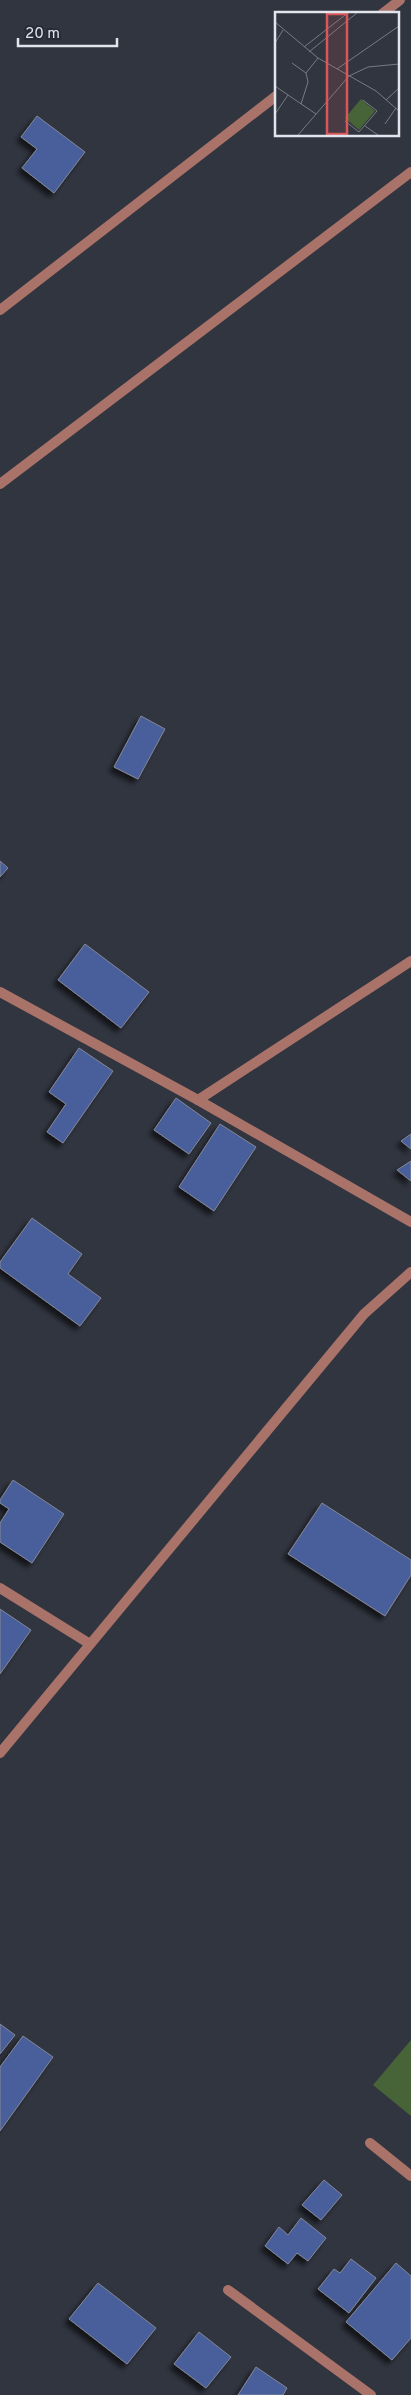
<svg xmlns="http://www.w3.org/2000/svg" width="411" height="2395" font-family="Overpass,sans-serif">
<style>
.green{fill:#476438}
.building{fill:#4a5e9b;stroke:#838895;filter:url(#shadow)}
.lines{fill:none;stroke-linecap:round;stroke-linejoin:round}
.service{stroke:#aa7369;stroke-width:10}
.minor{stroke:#aa7369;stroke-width:10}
.tertiary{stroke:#aa7369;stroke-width:10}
.inset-road{fill:none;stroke:#787b85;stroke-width:1}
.view{fill:#d95759;fill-opacity:0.15;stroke:#d95759;stroke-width:2.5}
.inset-edge{fill:none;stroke:#e2e5ec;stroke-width:2.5}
</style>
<defs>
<filter id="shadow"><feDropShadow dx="-4.5" dy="4.5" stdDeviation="2.5" flood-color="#0009"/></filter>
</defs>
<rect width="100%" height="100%" fill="#313540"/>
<path class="green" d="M411 2040V2116L373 2085Z"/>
<g class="building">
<path d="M37 116 85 152 54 193 22 168 37 149 21 137Z"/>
<path d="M141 716 165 729 138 779 114 767Z"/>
<path d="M0 861 8 868 0 877Z"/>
<path d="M85 944 149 992 121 1028 58 980Z"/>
<path d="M79 1048 113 1071 63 1143 47 1132 66 1104 49 1092Z"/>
<path d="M176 1098 211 1123 189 1154 154 1130Z"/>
<path d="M220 1124 256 1147 214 1211 179 1187Z"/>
<path d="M411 1134V1149L401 1141Z"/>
<path d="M411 1161V1181L397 1170Z"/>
<path d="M32 1218 82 1254 68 1274 101 1298 80 1326 0 1268V1262Z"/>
<path d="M13 1480 64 1514 32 1563 0 1542V1523L9 1509 0 1503V1500Z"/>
<path d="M322 1503 411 1560V1575L385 1616 288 1554Z"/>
<path d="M0 1609 31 1630 0 1674Z"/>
<path d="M0 2024 15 2035 0 2054Z"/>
<path d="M23 2036 53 2057 0 2131V2067Z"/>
<path d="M324 2180 342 2195 321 2220 302 2205Z"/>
<path d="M301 2218 326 2238 308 2261 297 2253 288 2264 265 2246 279 2227 288 2235Z"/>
<path d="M351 2259 376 2278 349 2313 318 2289 334 2269 340 2273Z"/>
<path d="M396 2263 411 2276V2338L392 2360 346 2322Z"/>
<path d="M98 2283 156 2328 127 2364 69 2319Z"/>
<path d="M199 2332 231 2357 206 2388 174 2364Z"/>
<path d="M256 2367 287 2388 283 2395H238Z"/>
</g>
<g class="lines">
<g class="service">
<path d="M382 14 400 0"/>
<path d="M0 310 276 96"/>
<path d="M0 484 411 172"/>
<path d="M370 2143 411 2176"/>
</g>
<g class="minor">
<path d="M0 992 198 1100 411 1222"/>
<path d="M198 1100 411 961"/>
<path d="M0 1588 90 1644"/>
<path d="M228 2290 371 2395"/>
</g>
<path class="tertiary" d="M0 1753 364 1314 411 1272"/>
</g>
<g transform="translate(275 12)">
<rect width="124" height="124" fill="#313540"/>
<path d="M86 87 100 99 84 118 70 106Z" fill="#476438"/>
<path class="inset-road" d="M0 10 43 46 101 79 124 99M0 31 8 18M29 35 74 0M34 40 83 0M17 51 31 61M62 57 124 14M0 74 13 83M111 88 124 76M26 92 33 70 31 61 43 46M0 102 13 83 41 102M70 109 84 120 102 99 88 88M110 112 121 96M90 114 103 123M23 123 74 64 93 55 124 52"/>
<path class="view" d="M52 2H72V122H52Z"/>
<rect width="124" height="124" class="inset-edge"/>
</g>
<path d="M18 38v8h99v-8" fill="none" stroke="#e2e5ec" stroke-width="2.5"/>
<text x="25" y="38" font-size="15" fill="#e2e5ec" stroke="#272b36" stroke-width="4" paint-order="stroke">20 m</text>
</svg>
